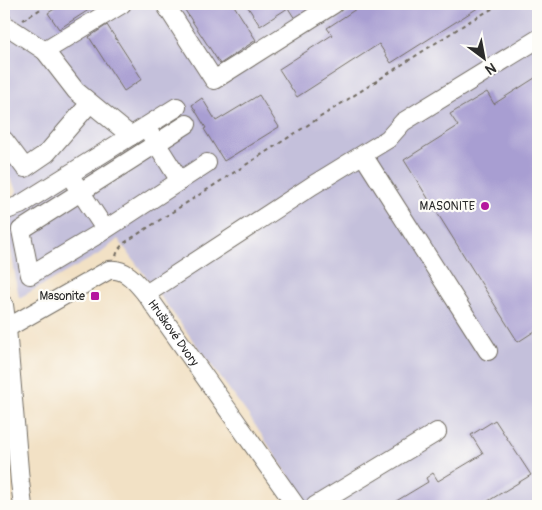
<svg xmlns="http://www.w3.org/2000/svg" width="542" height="510" font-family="Pangolin,sans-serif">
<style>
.industrial{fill:#c4c0db}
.building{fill:#a89ed2}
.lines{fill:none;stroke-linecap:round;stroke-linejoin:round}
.minor-casing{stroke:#716b61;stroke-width:20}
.path{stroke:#716b61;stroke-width:2;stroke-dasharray:4 4;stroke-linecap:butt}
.minor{stroke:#fff;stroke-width:18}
.poi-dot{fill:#b5179e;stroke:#fdfcf7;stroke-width:2}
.labels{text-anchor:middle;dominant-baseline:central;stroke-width:4.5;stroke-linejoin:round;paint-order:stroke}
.poi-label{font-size:12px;fill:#2b2b2b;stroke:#fdfcf7;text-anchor:end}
.street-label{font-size:12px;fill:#2b2b2b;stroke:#fdfcf7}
</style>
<rect width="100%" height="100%" fill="#fdfcf7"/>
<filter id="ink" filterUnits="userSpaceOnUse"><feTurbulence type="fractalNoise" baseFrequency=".02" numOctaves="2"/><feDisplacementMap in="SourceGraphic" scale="10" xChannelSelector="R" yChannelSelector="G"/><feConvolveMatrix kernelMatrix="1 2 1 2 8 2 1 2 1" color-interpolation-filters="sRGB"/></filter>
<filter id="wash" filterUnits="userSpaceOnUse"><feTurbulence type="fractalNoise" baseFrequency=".0096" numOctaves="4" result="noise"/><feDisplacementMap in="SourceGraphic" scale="20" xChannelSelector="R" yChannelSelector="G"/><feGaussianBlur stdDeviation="1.12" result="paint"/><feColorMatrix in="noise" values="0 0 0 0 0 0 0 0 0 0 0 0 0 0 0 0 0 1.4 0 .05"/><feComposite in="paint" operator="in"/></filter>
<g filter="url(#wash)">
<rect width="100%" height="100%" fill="#f2e1c5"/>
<path class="industrial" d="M4 4H538V506H309L249 416 118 239 101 253 19 298 6 221 17 190 4 168Z"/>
<g id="blocks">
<g class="building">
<path d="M53 4H98L59 29 48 13 56 8Z"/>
<path d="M181 4H233L256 40 220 64Z"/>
<path d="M246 4H325L297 22 288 8 260 26Z"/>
<path d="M353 4H484L391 63 379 44 297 97 279 69 332 35 327 28 356 9Z"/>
<path d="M107 25 142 79 124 91 89 37Z"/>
<path d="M538 76V329L518 342 404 160 458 126 450 114 487 92 494 104Z"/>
<path d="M259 95 279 127 224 161 204 129 206 128 192 105 202 98 216 121Z"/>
<path d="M495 420 531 475 480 506H388L428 482 426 478 433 473 438 481 483 454 471 435Z"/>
</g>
</g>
</g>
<g filter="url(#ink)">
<use href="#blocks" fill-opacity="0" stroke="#716b61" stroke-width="1"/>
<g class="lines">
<g class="minor-casing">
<g id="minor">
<path d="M165 4 214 80 334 4"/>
<path d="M4 24 45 51 122 4"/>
<path d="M45 51 76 91 131 136"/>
<path d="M187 124 21 230 30 275 97 235 207 163"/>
<path d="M151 135 180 181"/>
<path d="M4 140 25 168 47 153 90 103"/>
<path d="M363 155 488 351"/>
<path d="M74 182 105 229"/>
<path d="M4 211 20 205 177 107"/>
<path d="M146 294 313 185 388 139 403 122 538 39"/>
<path d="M4 305 7 328 20 482 23 506"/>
<path id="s1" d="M7 328 109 270C126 268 136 282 146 294L296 506"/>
<path d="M315 506 437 432"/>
</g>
</g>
<g class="path">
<path d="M23 20 44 7"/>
<path d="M116 256 118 250 124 243 470 21 501 4"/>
<path d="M4 260 9 291"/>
</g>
<use href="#minor" class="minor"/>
</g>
</g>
<g class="poi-dot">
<circle cx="485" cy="206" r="5"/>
<rect x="90" y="291" width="10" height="10" rx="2.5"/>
</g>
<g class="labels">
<g class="poi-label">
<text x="475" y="206">MASONITE</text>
<text x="85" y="296">Masonite</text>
</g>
<g class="street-label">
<text stroke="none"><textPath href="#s1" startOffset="211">Hruškové Dvory</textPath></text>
</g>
</g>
<rect width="542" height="510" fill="none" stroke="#fdfcf7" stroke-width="20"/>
<g transform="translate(484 58) rotate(148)" stroke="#fdfcf7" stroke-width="4" paint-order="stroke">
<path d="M0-4L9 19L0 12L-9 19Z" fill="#2b2b2b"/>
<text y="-8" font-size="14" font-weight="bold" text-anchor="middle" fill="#2b2b2b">N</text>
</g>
</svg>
